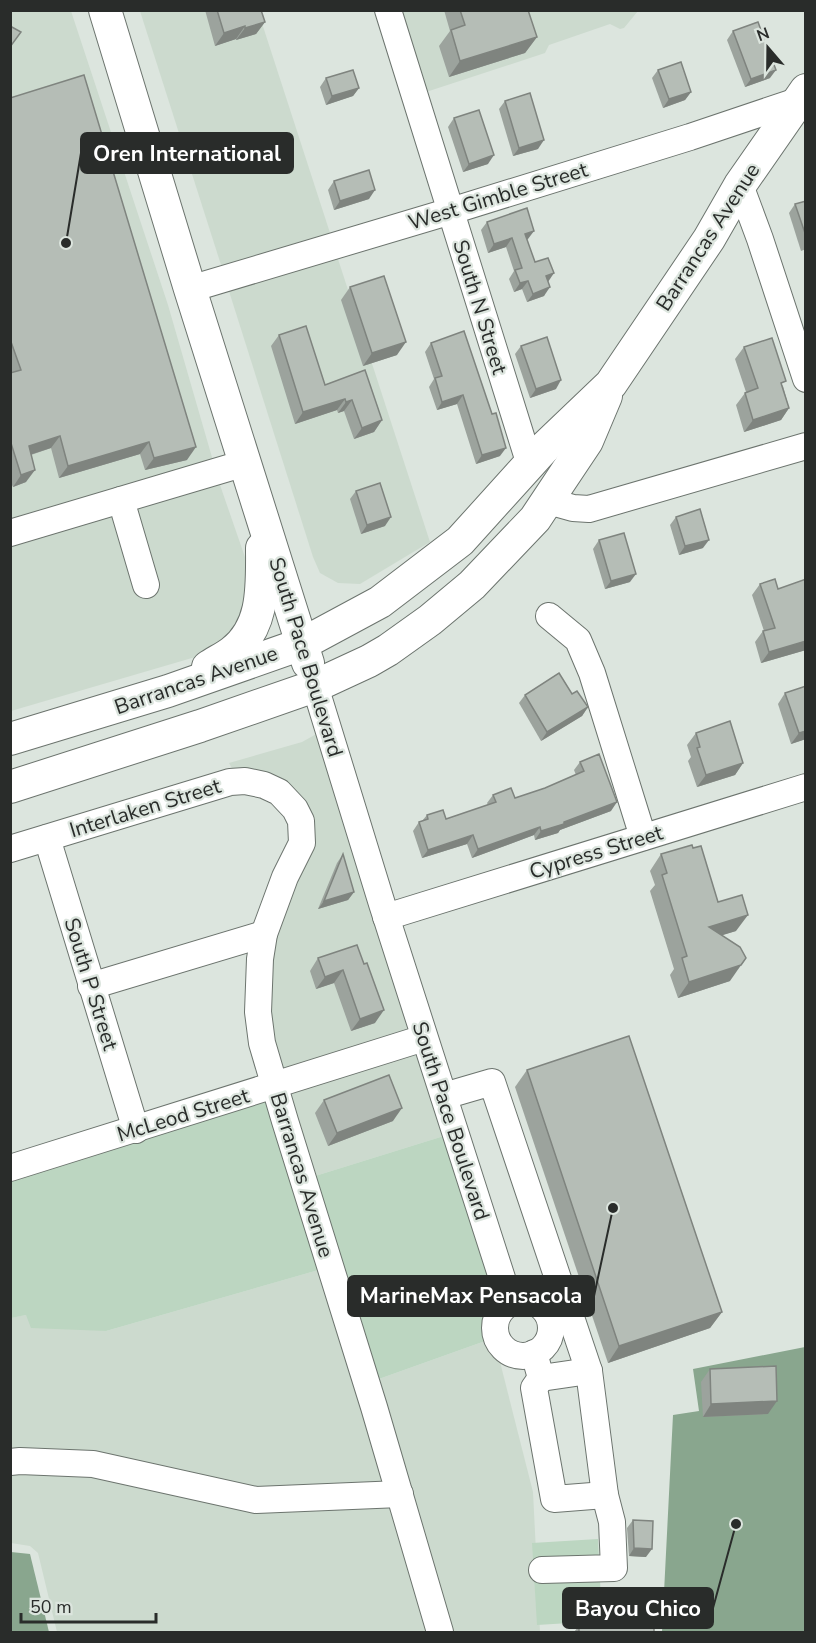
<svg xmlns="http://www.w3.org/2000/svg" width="816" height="1643" font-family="'Nunito Sans',sans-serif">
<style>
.built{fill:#ccdace}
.green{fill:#bcd6c1}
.water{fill:#89a68e}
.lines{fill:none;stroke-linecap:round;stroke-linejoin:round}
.minor-casing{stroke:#6c746e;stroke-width:28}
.major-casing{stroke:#6c746e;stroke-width:34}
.minor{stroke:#fff;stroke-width:26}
.major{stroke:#fff;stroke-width:32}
.wall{fill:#9ca39d}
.shaded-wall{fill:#7f847f}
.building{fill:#b5bdb6;stroke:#7f847f;stroke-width:1.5}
.labels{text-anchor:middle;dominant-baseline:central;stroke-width:4.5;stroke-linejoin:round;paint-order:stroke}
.street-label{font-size:21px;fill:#292c2a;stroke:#dce5de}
.leader{fill:none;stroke:#292c2a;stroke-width:2}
.callout-dot{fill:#292c2a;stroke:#dce5de;stroke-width:2}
.callout{fill:#292c2a;stroke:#292c2a;stroke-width:2}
.callout-label{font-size:22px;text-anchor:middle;font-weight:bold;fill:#fff}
</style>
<rect width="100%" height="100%" fill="#dce5de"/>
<g class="built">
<path d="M11 11H71L168 305 220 485 247 563 249 593 239 623 223 644 209 653 11 711Z"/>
<path d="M140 11H258L331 236 222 268Z"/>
<path d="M397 11H638L624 28 620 29 610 24 549 45 545 53 423 93Z"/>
<path d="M337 256 430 542 360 584 338 583 320 573 313 557 228 288Z"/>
<path d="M320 732 413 1030 280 1073 268 1012 272 943 276 941 274 935 312 829 234 772 229 763 302 742Z"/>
<path d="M419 1050 447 1135 312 1177 286 1093Z"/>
<path d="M322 1269 431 1632H57L38 1553 30 1546 11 1543 10 1318 26 1315 106 1331Z"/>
<path d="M488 1340 498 1354 533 1492 540 1632H450L376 1380Z"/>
</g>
<g class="green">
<path d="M269 1099 322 1269 106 1331 31 1328 26 1315 11 1318 10 1179Z"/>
<path d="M447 1135 499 1298C487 1310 486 1324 488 1340L376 1380 312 1177Z"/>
<path d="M598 1539 602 1621 537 1625 532 1543Z"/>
</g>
<g class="water">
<path d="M805 1347V1632H662L673 1415 699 1411 693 1369Z"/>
<path d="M11 1552 30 1554 49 1632H11Z"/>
</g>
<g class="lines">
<g class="minor-casing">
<g id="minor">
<path d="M388 10 530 465"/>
<path d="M740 185 760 239 806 379"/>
<path d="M190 289 451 211 690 137 806 98"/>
<path d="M121 500 146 585"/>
<path d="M548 501 573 508 589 509 806 446"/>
<path d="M10 533 245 463"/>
<path d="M549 616 578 640 592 673 643 837"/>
<path d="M315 686 382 904 510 1303"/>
<path d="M47 838 136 1130"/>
<path d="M10 849 230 782 245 781 264 785 279 792 295 809 301 821 302 843 285 877 264 934 260 959 258 1012 262 1043 285 1121 374 1407 440 1632"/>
<path d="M386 917 806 787"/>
<path d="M91 986 264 934"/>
<path d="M444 1096 492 1082 589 1371 541 1378 534 1353"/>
<path d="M10 1168 424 1038"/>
<circle cx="523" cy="1328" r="28"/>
<path d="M541 1378 534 1388 554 1499 605 1495"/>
<path d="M10 1462 20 1461 93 1464 256 1500 400 1494"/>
<path d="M542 1570 614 1568 612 1522 605 1495 589 1371"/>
</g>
</g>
<g class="major-casing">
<g id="major">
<path d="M105 10 190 289 308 663"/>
<path d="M208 667C215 662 224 658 232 652 265 627 262 585 262 548"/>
<path d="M10 739 168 691 302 644 380 602 460 541 545 447 611 384 709 239 740 185 806 90"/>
<path d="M10 787 200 726 315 686 369 661 388 650 430 620 472 585 535 519 587 441 606 396"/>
</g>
</g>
<use href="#minor" class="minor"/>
<use href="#major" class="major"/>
</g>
<g class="wall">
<path d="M205 10H261L265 22 256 34 236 40V39L215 46Z"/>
<path d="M444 10H528L537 37 525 53 449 77 439 46 450 31Z"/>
<path d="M733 31 770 78 745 87 727 40Z"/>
<path d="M658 70 691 92 685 100 663 108 652 78Z"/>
<path d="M326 78 359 88 353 96 326 105 320 87Z"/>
<path d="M10 98 187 460 145 470 140 454 59 478 51 448 31 455 26 482 13 487 10 481Z"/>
<path d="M505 101 538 149 513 156 499 109Z"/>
<path d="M454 118 488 164 463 172 448 127Z"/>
<path d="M334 181 369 199 334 210 328 190Z"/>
<path d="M806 201V249L801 251 789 213 795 204Z"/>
<path d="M487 222 528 239 527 240 535 262 548 281 544 296 527 302 522 289 514 292 509 279 514 271 506 247 488 253 481 230Z"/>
<path d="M350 287 397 355 363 366 341 300Z"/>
<path d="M279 335 325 385 365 370 382 420 374 432 354 439 344 411 338 413 337 410 295 424 271 346Z"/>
<path d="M431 343 500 456 476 464 457 404 437 410 429 387 434 379 425 352Z"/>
<path d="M521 346 556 389 530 398 515 354Z"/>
<path d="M744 347 783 386 789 408 781 420 744 432 736 405 745 393 746 392 735 359Z"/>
<path d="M356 491 385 526 361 534 350 499Z"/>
<path d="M676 517 703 548 679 555 670 525Z"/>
<path d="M599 540 630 582 605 589 593 549Z"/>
<path d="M760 584 778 589 806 650 761 663 755 642 763 631H764L752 595Z"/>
<path d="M806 686V739L791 744 778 704 785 693Z"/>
<path d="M525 695 588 707 582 716 541 741 519 703Z"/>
<path d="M696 733 743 763 735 775 697 787 688 761 691 757 687 745Z"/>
<path d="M580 762 611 811 560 830 558 833 535 840 534 835 472 858 467 844 422 858 413 831 419 822 422 821 427 815 446 819 488 805 487 803 493 795 515 798 545 788 576 775 574 770Z"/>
<path d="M343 854 354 892 348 900 318 909 337 863Z"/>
<path d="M661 854 718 902 736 931 722 935 730 981 678 998 670 975 674 969 650 891 655 885 650 871Z"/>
<path d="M318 958 364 964 375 1023 351 1031 334 983 316 989 310 971Z"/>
<path d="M527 1070 722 1312 710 1328 608 1363 515 1087Z"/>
<path d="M324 1100 393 1121 328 1146 315 1113Z"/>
<path d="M710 1369 768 1414 703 1417 701 1382Z"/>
<path d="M633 1520 646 1557 629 1556 627 1528Z"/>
<path d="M589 1614 636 1616 653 1623 654 1632H574L579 1626H581Z"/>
</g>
<g class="shaded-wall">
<path d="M265 22 256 34 236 40 245 28Z"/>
<path d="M245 26 236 39 215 46 224 33Z"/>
<path d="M537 37 525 53 449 77 460 61Z"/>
<path d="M776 70 770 78 745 87 751 79Z"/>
<path d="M359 88 353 96 326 105 332 96Z"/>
<path d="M691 92 685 100 663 108 669 99Z"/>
<path d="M544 140 538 149 513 156 519 148Z"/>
<path d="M494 155 488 164 463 172 469 164Z"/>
<path d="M375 190 369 199 334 210 340 201Z"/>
<path d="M534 231 528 239 519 242 525 234Z"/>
<path d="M512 238 506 247 488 253 494 244Z"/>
<path d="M554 273 548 282 546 276Z"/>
<path d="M528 281 522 289 514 292 520 283Z"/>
<path d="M550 287 544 296 527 302 533 294Z"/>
<path d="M406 342 397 355 363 366 372 353Z"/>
<path d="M561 380 556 389 530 398 536 389Z"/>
<path d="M463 395 457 404 437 410 442 402Z"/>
<path d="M345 399 337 410 295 424 303 412Z"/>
<path d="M352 400 344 411 338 413 346 402Z"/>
<path d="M789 408 781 420 744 432 753 420Z"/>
<path d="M382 420 374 432 354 439 362 428Z"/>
<path d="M60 436 51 448 20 458 29 446Z"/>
<path d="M149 442 140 454 59 478 68 466Z"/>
<path d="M196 447 187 460 145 470 154 458Z"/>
<path d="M506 448 500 456 476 464 482 455Z"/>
<path d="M35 470 26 482 13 487 21 475Z"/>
<path d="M391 517 385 526 361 534 367 525Z"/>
<path d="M709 540 703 548 679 555 685 546Z"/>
<path d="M636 574 630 582 605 589 611 581Z"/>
<path d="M806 641V650L761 663 769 652Z"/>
<path d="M588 707 582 716 541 741 547 732Z"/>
<path d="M806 731V739L791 744 799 733Z"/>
<path d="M743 763 735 775 697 787 706 775Z"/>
<path d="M617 802 611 811 560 830 558 833 535 840 541 831Z"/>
<path d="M540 827 534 835 472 858 478 849Z"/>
<path d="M473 835 467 844 422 858 428 850Z"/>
<path d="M354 892 348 900 318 909 324 901Z"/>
<path d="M748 915 736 931 697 943 709 927Z"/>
<path d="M746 958 730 981 678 998 689 982Z"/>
<path d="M343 970 334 983 316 989 325 977Z"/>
<path d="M384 1010 375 1023 351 1031 360 1019Z"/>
<path d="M402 1108 393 1121 328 1146 337 1133Z"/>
<path d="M722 1312 710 1328 608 1363 619 1346Z"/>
<path d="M777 1401 768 1414 703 1417 711 1404Z"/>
<path d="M634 1548 652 1549 646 1557 629 1556Z"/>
</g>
<g class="building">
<path d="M217 10H261L265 22 245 28V26L224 33Z"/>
<path d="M460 10H528L537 37 460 61 451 30 465 25Z"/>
<path d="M758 22 776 70 751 79 733 31Z"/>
<path d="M10 26 21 32 10 47Z"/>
<path d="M681 62 691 92 669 99 658 70Z"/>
<path d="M353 70 359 88 332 96 326 78Z"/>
<path d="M84 75 196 447 154 458 149 442 68 466 60 436 29 446 35 470 21 475 10 440V373L21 370 10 339V98Z"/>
<path d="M530 93 544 140 519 148 505 101Z"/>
<path d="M479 110 494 155 469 164 454 118Z"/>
<path d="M369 170 375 190 340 201 334 181Z"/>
<path d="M806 201V236L795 204Z"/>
<path d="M527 208 534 231 525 234 535 262 548 258 554 273 546 276 550 287 533 294 528 281 520 283 515 270 522 268 512 238 494 244 487 222Z"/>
<path d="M384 276 406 342 372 353 350 287Z"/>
<path d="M306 326 325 385 365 370 382 420 362 428 352 400 346 402 345 399 303 412 279 335Z"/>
<path d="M464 331 492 414 496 413 506 448 482 455 463 395 442 402 435 378 442 376 431 343Z"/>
<path d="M547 337 561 380 536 389 521 346Z"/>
<path d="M772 338 786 381 781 383 789 408 753 420 745 393 758 388 744 347Z"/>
<path d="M380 483 391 517 367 525 356 491Z"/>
<path d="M700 509 709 540 685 546 676 517Z"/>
<path d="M624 533 636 574 611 581 599 540Z"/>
<path d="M775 579 778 589 806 579V641L769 652 763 631 775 628 760 584Z"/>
<path d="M559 673 572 694 577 691 588 707 547 732 525 695Z"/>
<path d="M806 686V731L799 733 785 693Z"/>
<path d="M730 721 743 763 706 775 697 748 700 747 696 733Z"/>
<path d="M599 754 617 802 564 822V824L541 831 540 827 478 849 473 835 428 850 419 822 428 819 427 815 443 810 446 819 496 802 493 795 511 788 515 798 545 788 584 771 580 762Z"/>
<path d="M692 845 693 848 701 846 718 902 742 895 748 915 709 927 740 947 746 958 741 965 689 982 682 958 687 956 662 875 667 873 661 854Z"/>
<path d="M343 854 354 892 324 901Z"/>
<path d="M357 945 364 964 367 963 384 1010 360 1019 343 970 325 977 318 958Z"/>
<path d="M629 1036 722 1312 619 1346 527 1070Z"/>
<path d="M389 1075 402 1108 337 1133 324 1100Z"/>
<path d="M776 1366 777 1401 711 1404 710 1369Z"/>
<path d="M633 1520 653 1521 652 1549 634 1548Z"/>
<path d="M636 1613V1616H653V1623H654V1632H579V1626L589 1625V1614Z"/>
</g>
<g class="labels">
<g class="street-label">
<text transform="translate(498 196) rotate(-17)">West Gimble Street</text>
<text transform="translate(708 237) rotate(-57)">Barrancas Avenue</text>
<text transform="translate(480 307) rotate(73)">South N Street</text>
<text transform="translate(306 657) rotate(73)">South Pace Boulevard</text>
<text transform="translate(196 680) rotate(-19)">Barrancas Avenue</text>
<text transform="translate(145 808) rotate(-17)">Interlaken Street</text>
<text transform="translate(596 852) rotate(-17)">Cypress Street</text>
<text transform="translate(91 984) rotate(73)">South P Street</text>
<text transform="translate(183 1115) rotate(-17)">McLeod Street</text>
<text transform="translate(451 1121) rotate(72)">South Pace Boulevard</text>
<text transform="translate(302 1175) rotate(73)">Barrancas Avenue</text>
</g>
</g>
<path class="leader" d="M66 243L81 153M613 1208L594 1296M736 1524L713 1608"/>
<g class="callout-dot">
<circle cx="66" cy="243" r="6"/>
<circle cx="613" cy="1208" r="6"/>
<circle cx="736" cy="1524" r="6"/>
</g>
<g class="callout">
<rect x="81" y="133" width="212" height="40" rx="6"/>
<rect x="348" y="1276" width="246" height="40" rx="6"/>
<rect x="563" y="1588" width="150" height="40" rx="6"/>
</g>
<g class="callout-label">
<text x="187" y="161">Oren International</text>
<text x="471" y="1303">MarineMax Pensacola</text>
<text x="638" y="1616">Bayou Chico</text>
</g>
<rect width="816" height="1643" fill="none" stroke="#292c2a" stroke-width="24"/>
<g transform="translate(768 48) rotate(340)" stroke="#dce5de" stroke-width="4.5" paint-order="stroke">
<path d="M0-4.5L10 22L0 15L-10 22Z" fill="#292c2a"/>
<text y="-9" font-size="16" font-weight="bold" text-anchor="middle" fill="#292c2a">N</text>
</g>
<path d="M21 1613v9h135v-9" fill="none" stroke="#292c2a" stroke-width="3"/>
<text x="30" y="1613" font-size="18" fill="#292c2a" stroke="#dce5de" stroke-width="4.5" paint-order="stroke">50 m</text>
</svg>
